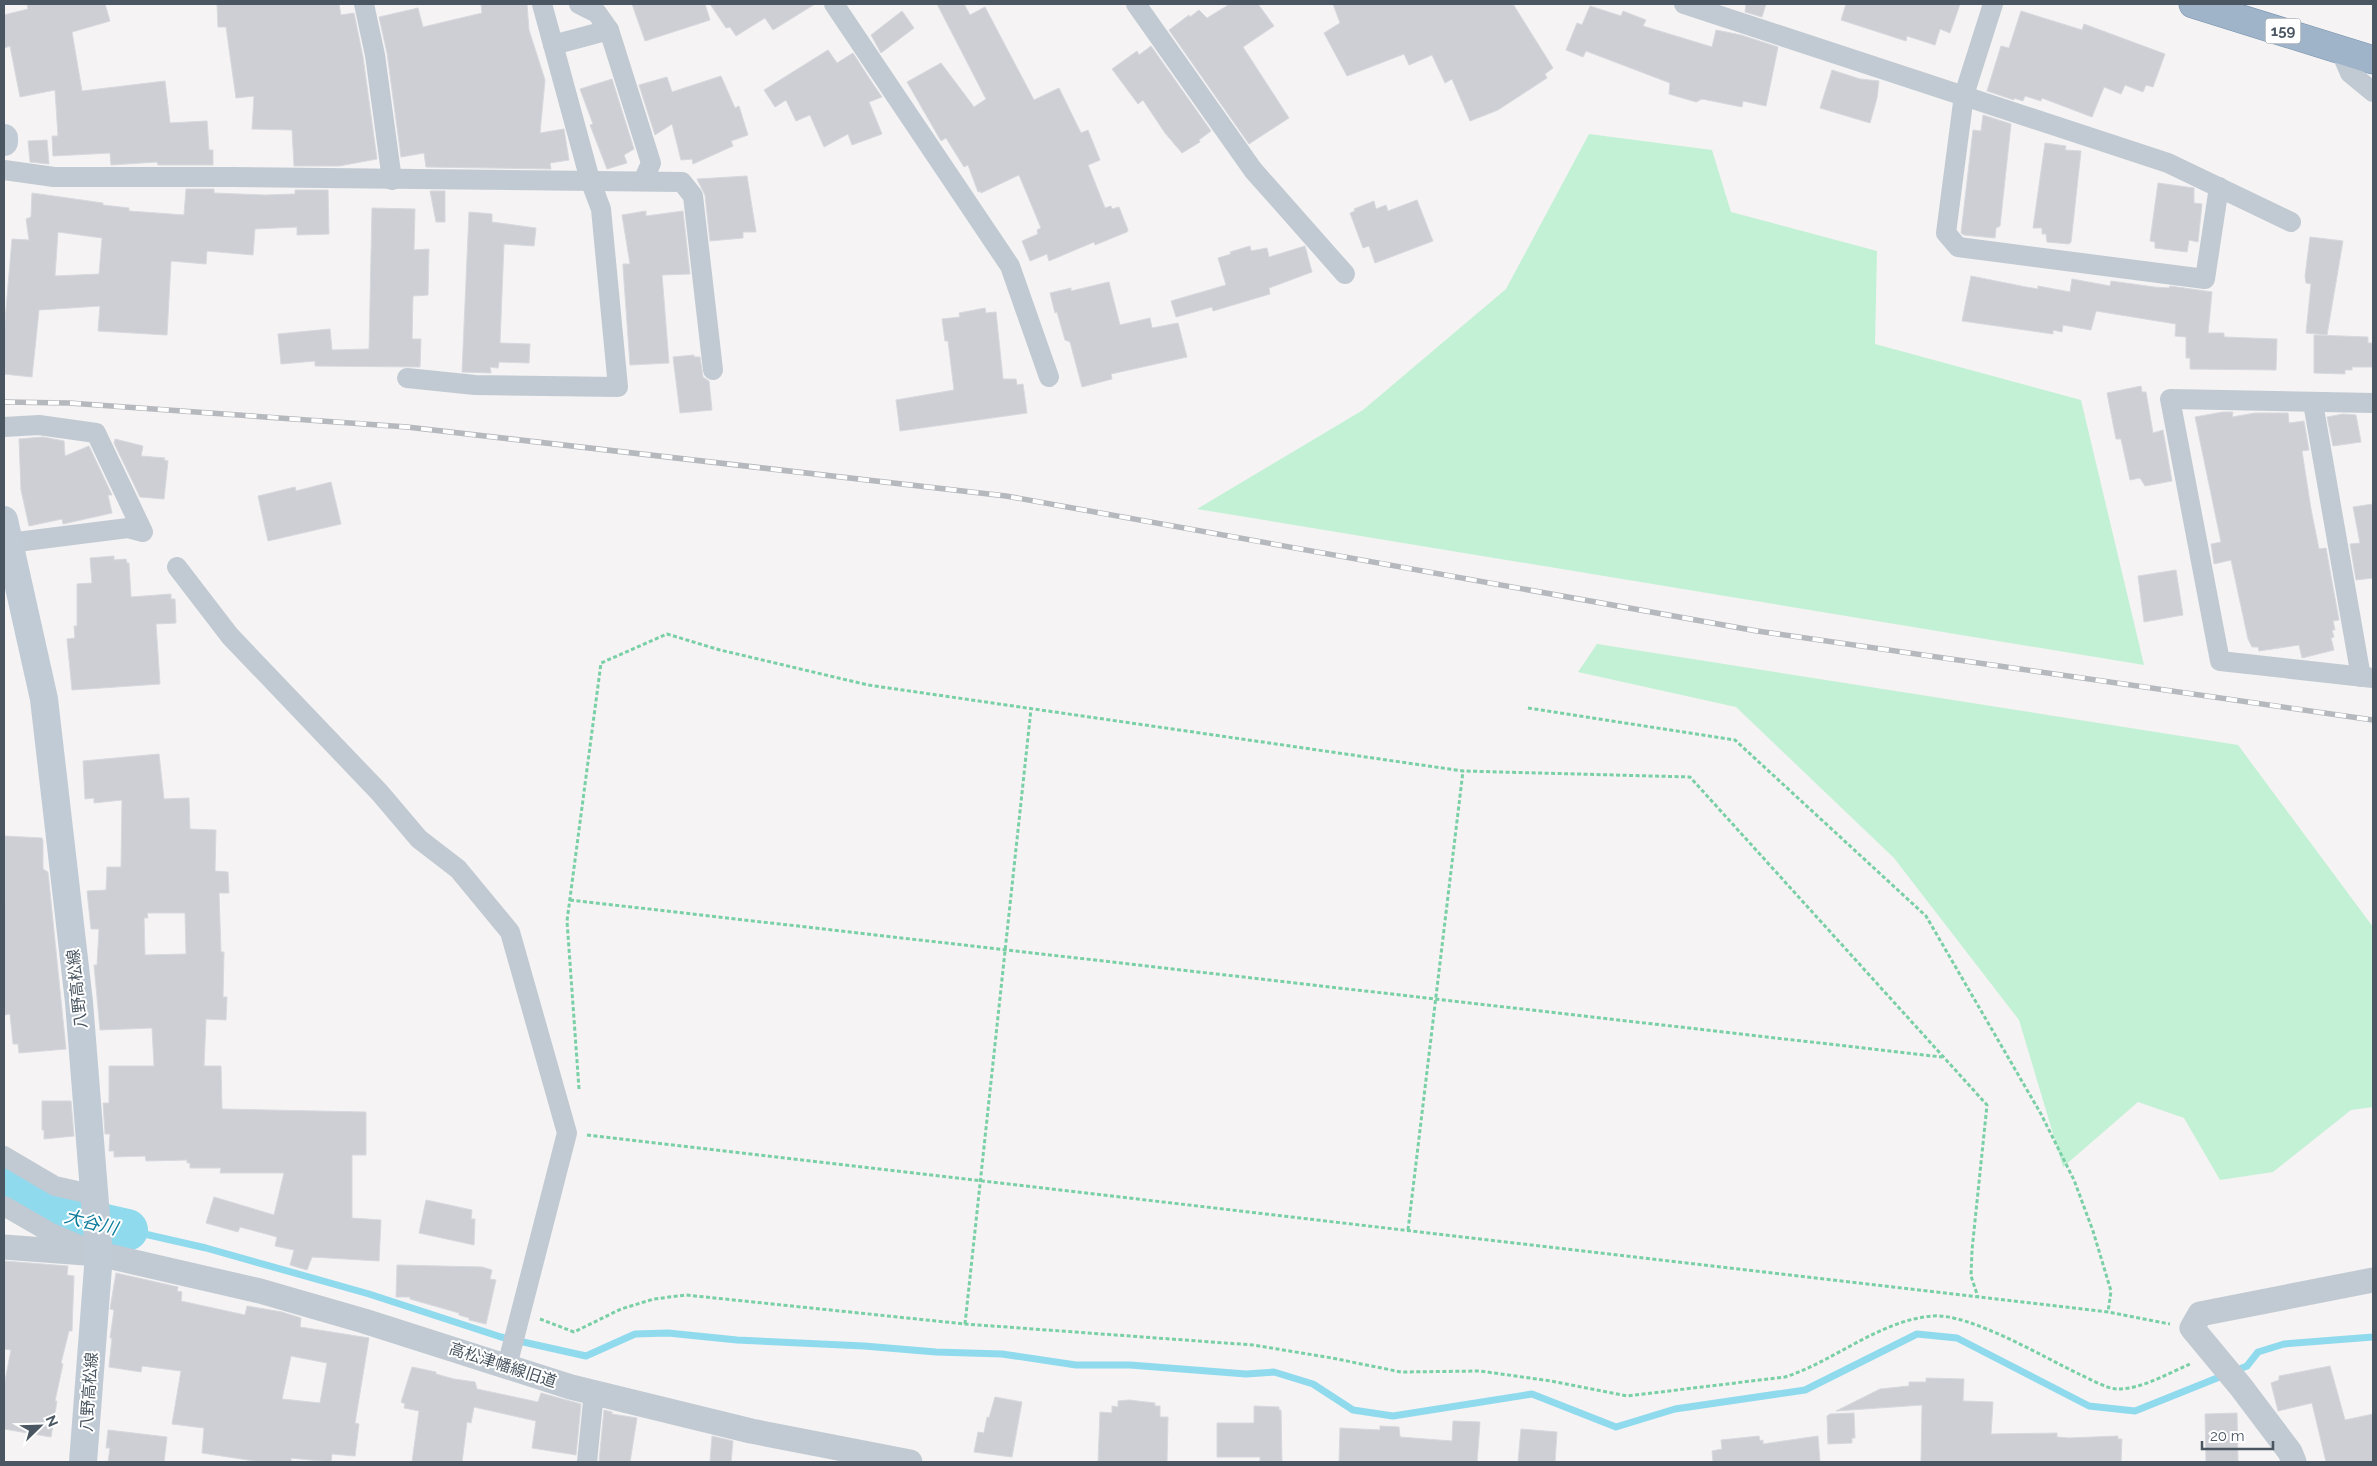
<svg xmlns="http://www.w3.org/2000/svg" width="2377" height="1466" font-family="Raleway,'Noto Sans JP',sans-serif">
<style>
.green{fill:#c3f1d5}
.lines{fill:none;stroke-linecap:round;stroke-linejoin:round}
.stream{stroke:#90daee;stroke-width:7}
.river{stroke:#90daee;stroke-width:42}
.building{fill:#cdcfd5;stroke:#d7d9de;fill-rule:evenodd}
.trunk-casing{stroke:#7690ad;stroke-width:29}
.path{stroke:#7ad0a6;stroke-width:3;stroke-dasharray:4 2.5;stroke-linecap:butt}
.minor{stroke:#c1cad2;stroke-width:20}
.tertiary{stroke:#c1cad2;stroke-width:25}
.secondary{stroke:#c1cbd6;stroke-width:28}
.trunk{stroke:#9fb4c9;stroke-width:28}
.rail-casing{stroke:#b5b8bd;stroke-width:5.5}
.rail{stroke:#fff;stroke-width:4;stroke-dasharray:11;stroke-linecap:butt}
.labels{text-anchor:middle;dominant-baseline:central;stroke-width:4;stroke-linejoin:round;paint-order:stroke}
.shield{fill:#fff;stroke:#808990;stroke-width:1}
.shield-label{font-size:15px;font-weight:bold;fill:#4a5661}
.street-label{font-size:16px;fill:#4a5661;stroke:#fff}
.water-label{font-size:18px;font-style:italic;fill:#0c7c9b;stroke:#fff}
</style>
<rect width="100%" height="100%" fill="#f5f3f3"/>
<g class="green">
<path d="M1589 134 1712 150 1731 212 1877 251 1875 344 2081 400 2144 665 1197 509 1363 410 1506 289Z"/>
<path d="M1597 644 2238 745 2373 927V1107L2351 1110 2273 1172 2220 1180 2184 1118 2138 1102 2063 1167 2019 1020 1894 858 1736 707 1578 672Z"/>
</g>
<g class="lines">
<path class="stream" d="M127 1230 206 1248 369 1294 501 1337 586 1356 635 1334 668 1333 737 1340 864 1346 936 1352 1002 1354 1076 1365H1130L1246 1374 1274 1372 1313 1384 1353 1410 1393 1416 1532 1394 1616 1427 1675 1409 1805 1390 1917 1334 1957 1338 2089 1406 2135 1411 2247 1366 2258 1352 2284 1344 2373 1337"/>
<path class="river" d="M4 1184 61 1215 127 1230"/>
</g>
<g class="building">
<path d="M27 4H105L110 21 72 32 82 91 165 81 170 123 207 121 209 150H213V165H158L157 162 111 165 110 153 53 156 52 136H58L55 90 20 97 10 46 4 48V15L28 9Z"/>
<path d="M217 4H339L341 15 354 13 363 57 377 159 339 166H294L292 130 252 129 254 96 236 98 226 27H218Z"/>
<path d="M481 4H527L529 30 545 80 540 133 564 129 569 160 550 163 551 169 426 167 424 153 401 157 387 53 379 17 418 8 423 27 482 13Z"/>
<path d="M632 4H705L710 20 645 41Z"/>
<path d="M710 4H815L773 30 765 18 736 36 730 27 726 28Z"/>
<path d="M937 4H964L970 15 985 7 1034 100 1059 88 1081 133 1088 130 1100 160 1088 165 1105 208 1111 206 1112 209 1119 207 1128 230 1127 232 1095 245 1094 242 1049 261 1047 254 1030 261 1022 241 1038 234 1037 230 1041 228 1019 175 981 193 980 191 978 192 968 165 964 167 946 138 941 141 907 82 941 63 974 107 986 99Z"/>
<path d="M1230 4H1258L1274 26 1243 47 1289 118 1249 144 1169 30 1189 15 1190 17 1199 10 1207 18Z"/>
<path d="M1333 4H1513L1553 68 1545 74 1547 78 1498 110 1470 121 1452 79 1445 83 1432 55 1409 65 1404 54 1347 76 1324 33 1340 23Z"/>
<path d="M1746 4H1766L1762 17 1745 12Z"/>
<path d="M1846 4H1960L1950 33 1940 29 1935 45 1907 36 1906 41 1841 20Z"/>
<path d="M1590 6 1621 16 1623 11 1646 20 1643 26 1712 47 1716 30 1741 35 1778 47 1766 106 1743 101 1742 107 1702 99 1696 102 1669 94 1670 83 1586 51 1583 57 1566 50 1577 23 1582 25Z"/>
<path d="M902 11 914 28 881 53 871 35Z"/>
<path d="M2021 11 2082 30 2084 24 2165 54 2153 87 2146 85 2143 92 2125 85 2121 94 2104 87 2092 117 2042 98 2041 101 2025 96 2023 101 2014 98V100L1987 91 2001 46 2009 48Z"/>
<path d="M1151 46 1211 131 1199 140 1200 142 1182 153 1165 133 1143 100 1138 104 1112 69 1137 51 1139 55Z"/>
<path d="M828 50 837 63 853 53 871 81 882 97 869 102 882 134 852 145 848 134 824 147 810 115 796 121 786 100 775 107 764 90Z"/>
<path d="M1832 70 1860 79 1879 81 1877 98 1870 123 1820 108Z"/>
<path d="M721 76 735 108 739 106 748 135 731 141 733 146 693 164 692 159 681 160 672 124 655 135 639 85 667 77 672 92Z"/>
<path d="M612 79 634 149 624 155 627 163 607 169 590 125 593 124 580 89Z"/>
<path d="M1983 115 2011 124 2000 226 1996 228 1995 238 1964 235 1961 233 1973 130 1981 131Z"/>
<path d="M47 140 49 164 30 162 28 141Z"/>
<path d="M2045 143 2066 146 2065 150 2081 151 2071 242 2069 244 2047 242 2046 234H2042V228H2033Z"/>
<path d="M747 176 756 232H743V238L710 241 705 195 697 179Z"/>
<path d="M2158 183 2194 188V203L2202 204 2198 242 2189 240 2187 252 2155 248V242L2150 241Z"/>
<path d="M186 189H214V193L265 195 295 194V190H328L329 234 297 235V227L255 229 253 255 207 251 206 264 171 261 167 335 98 331 100 306 39 310 32 377 4 374V332L12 239 29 240 26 219 31 217 32 193 103 203V205L129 208V211L184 215ZM58 232 102 238 99 274 55 276Z"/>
<path d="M430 191H445V222H436Z"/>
<path d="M1417 200 1433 241 1375 263 1369 246 1363 248 1350 213 1355 211 1354 209 1374 201 1376 209 1386 205 1388 211Z"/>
<path d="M372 208 415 209 414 250 429 249 428 295 413 296 412 339H421L420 367 315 366V361L281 364 278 334 330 329 332 350 369 349Z"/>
<path d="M646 211V216L683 211 690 274 662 275 669 363 630 365 623 267V264H630L622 215Z"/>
<path d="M469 212 492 214V222L536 228 534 246 504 244 500 343 530 344 529 363 499 362 498 368 490 367 491 373 462 372Z"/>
<path d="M2310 237 2343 241 2327 335 2306 333 2311 284 2306 283 2305 276Z"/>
<path d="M1250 246 1251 251 1267 248 1269 257 1305 246 1312 272 1269 288 1270 294 1213 311 1212 307 1176 317 1171 301 1226 285 1218 258 1231 254 1230 252Z"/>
<path d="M1971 276 2026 287 2038 289V286L2070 292 2072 279 2110 286 2111 281 2154 287 2169 288 2170 286 2212 292 2208 333H2224V337L2277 339 2276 370 2190 369V358H2186V337L2175 336 2176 324 2096 311 2091 330 2063 325 2062 332 2053 330V334L1962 321Z"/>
<path d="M1109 282 1120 325 1150 318 1152 328 1178 323 1187 357 1111 374 1112 379 1082 387 1070 342 1065 340 1057 312 1055 313 1050 293 1071 288V291Z"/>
<path d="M985 308 986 313 996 312 1003 379H1016L1017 385 1023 384 1027 413 900 431 896 400 954 390 948 341H945L942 319 960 317 959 313Z"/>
<path d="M2314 335 2368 337V343H2373V367H2352V370H2345V374L2314 373Z"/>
<path d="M694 355V357H700L703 377 709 381 712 410 680 413 673 357Z"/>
<path d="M2141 386 2142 392H2146L2153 433 2163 430 2172 481 2145 486 2140 478 2130 480 2121 439H2116L2107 393Z"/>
<path d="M2223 412H2233L2232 417 2255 413H2288L2289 423 2304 421 2309 450 2302 451 2311 509 2319 549 2326 548 2339 620 2333 621 2335 630H2332L2334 637 2331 638 2334 650 2302 658 2299 645 2259 651 2258 647H2252L2248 639 2231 560 2214 564 2211 544 2221 542 2195 417Z"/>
<path d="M2343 414 2356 415 2361 442 2333 446 2327 417Z"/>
<path d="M43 437 64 441 65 456 89 446 112 495H108L112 513 63 524 62 519 29 526 21 490 19 439Z"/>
<path d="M115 439 143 446 141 456 165 458 164 460 168 461 164 499 140 497 114 443Z"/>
<path d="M331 482 341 524 268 541 258 496 295 487 296 491Z"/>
<path d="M2373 504V578L2356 580 2350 544 2360 543 2353 507Z"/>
<path d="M114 556V560L126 559 127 563H129L131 597 171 594V599H175L176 623 156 624 160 684 72 690 67 639 75 638 74 626H77V584L92 583 90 558Z"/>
<path d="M2176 570 2183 615 2144 622 2138 576Z"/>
<path d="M159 754 164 799 189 798 190 829 216 830 215 871 228 872 229 893H219L221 952H224L223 997H227L226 1020 206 1019 204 1066H221L222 1109 366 1112V1155H352V1218L381 1220 379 1261 312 1257 307 1270 290 1265 294 1250 275 1246 277 1237 240 1227 238 1232 206 1223 214 1197 274 1215 284 1173H220L221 1168H190V1163H187V1160L146 1161 145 1156 114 1157V1151H109L110 1134H105L103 1103H109V1066H154L152 1028 100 1030 94 965H97L99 929H91L87 891 106 890 107 867H121L122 800 94 803V798L85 799 83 761ZM147 913H185L186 954 145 955 144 918H148Z"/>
<path d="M5 836 42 838 43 841V869L48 872 66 1049 19 1053 18 1044H13L10 1014 4 1015Z"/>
<path d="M42 1101H71L74 1136 44 1139V1130H42Z"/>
<path d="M426 1200 472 1210 471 1219H475L474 1245 419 1233Z"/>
<path d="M4 1261 68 1266 67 1275 74 1276 72 1331H69L61 1363 63 1364 55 1401H57L51 1437 4 1429V1386L11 1350 4 1349Z"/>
<path d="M397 1265 482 1267 492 1270 490 1279 496 1280 486 1324 469 1320V1318L459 1315V1313L410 1299V1297H396Z"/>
<path d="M116 1273 178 1287 177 1291 182 1292 181 1301 245 1315 247 1306 282 1312 301 1318 300 1327 369 1338 355 1423 359 1424 355 1456 332 1454 331 1462 291 1458V1462H261L202 1453 204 1428 172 1424 181 1371 142 1366 141 1372 109 1367 112 1338H110L114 1310 110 1309ZM291 1356 327 1363 320 1403 282 1399Z"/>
<path d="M2330 1366 2345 1420 2373 1414V1462H2326L2312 1403 2278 1411 2271 1383 2279 1380V1376Z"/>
<path d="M412 1367 436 1372V1374L454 1379 475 1382 477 1389 538 1402 541 1393 581 1404 576 1455 532 1448 536 1421 474 1407 471 1423 467 1422 462 1462H412L419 1411 404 1408 405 1404 401 1402Z"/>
<path d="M1926 1378 1964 1379 1963 1401 1993 1402 1991 1434 2057 1433V1437L2069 1438 2118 1436V1439H2122L2121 1462H1921L1922 1405 1836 1411 1880 1389 1909 1386V1382H1926Z"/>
<path d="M995 1397 1022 1402 1012 1457 974 1452 978 1432 984 1433 987 1417 989 1418Z"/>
<path d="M1129 1400 1155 1403V1406H1160V1417H1168L1167 1462H1098L1100 1412 1112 1413V1406L1118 1407V1401Z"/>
<path d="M1254 1406 1279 1407V1410H1281L1282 1461 1260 1462V1457H1217V1423H1254Z"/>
<path d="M604 1410 612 1412V1414L637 1418 630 1462H599Z"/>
<path d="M1854 1413 1855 1438H1852V1443L1828 1444 1827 1416 1830 1414Z"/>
<path d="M2237 1413 2238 1462H2206L2205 1414Z"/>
<path d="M1453 1421 1480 1422 1477 1462H1339L1340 1428 1380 1430V1426L1399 1427 1400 1437 1452 1441Z"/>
<path d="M1521 1429 1557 1432 1555 1462H1518Z"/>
<path d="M108 1430 167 1437 164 1462H108L110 1448H106Z"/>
<path d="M712 1436 733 1441 731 1462H710Z"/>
<path d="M1759 1436 1760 1441 1763 1440V1444L1818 1436 1820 1462H1713L1712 1451 1722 1449 1721 1440Z"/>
</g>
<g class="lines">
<g class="trunk-casing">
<path id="trunk" d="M2193 4 2373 60"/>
</g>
<g class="path">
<path d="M1528 708 1735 740 1926 916 2041 1114 2074 1180 2093 1231 2111 1291 2108 1312"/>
<path d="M570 900 1942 1057"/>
<path d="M579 1089 567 921 601 663 667 634 720 650 868 685 1463 771 1690 777 1987 1105 1972 1250 1971 1276 1978 1297"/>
<path d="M587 1135 2108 1312 2170 1324"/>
<path d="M1408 1230 1463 771"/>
<path d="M540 1319 574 1332 621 1309 654 1299 686 1295 965 1324 1253 1345 1332 1358 1401 1372 1480 1371 1551 1381 1627 1396 1785 1377C1835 1361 1878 1321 1932 1316 1970 1313 2043 1357 2079 1374 2090 1379 2107 1389 2118 1389 2142 1389 2169 1373 2190 1364"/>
<path d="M965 1324 1031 709"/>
</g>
<g class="minor">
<path d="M364 4 375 55 392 180"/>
<path d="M579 4 597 13 609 30"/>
<path d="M834 4 1010 266 1049 377"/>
<path d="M1136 4 1253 170 1345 274"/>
<path d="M1684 4 2168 163 2291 222"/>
<path d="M1993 4 1964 95 1946 233 1958 247 2205 279 2219 187"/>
<path d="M553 45 609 30 651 163 643 181"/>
<path d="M2340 50 2350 73 2373 92"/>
<path d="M4 170 54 177H232L682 182 693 196 713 370"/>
<path d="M407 378 475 385 618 387 601 209 590 180 542 4"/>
<path d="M2313 403 2361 677"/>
<path d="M2373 403 2170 399 2220 661 2373 678"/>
<path d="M4 427 39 425 96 433 143 532 128 528 9 543"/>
<path d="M177 567 230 636 380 793 419 839 458 869 510 932 567 1133 507 1366"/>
<path d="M4 1156 55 1186 95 1195"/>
<path d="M4 1206 51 1233 91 1250"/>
<path d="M587 1462 594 1392"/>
</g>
<g class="tertiary">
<path d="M4 1247 99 1254 260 1291 364 1321 571 1387 751 1431 910 1462"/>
<path d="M2294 1462 2290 1452 2241 1387 2192 1328 2200 1314 2373 1280"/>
</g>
<g class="secondary">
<path d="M4 138V142"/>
<path d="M4 520 44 699 79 1002 99 1254 83 1462"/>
</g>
<use href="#trunk" class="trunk"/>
<g class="rail-casing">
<path id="rail" d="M4 402 69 403 407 427 1006 496 1757 631 2373 720"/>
</g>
<use href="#rail" class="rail"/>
</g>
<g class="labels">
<rect class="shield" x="2265.5" y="18.5" width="35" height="25" rx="4"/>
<g class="shield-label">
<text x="2283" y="31">159</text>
</g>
<g class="street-label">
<text transform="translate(77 989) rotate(-96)">八野高松線</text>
<text transform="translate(503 1365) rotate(18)">高松津幡線旧道</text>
<text transform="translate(89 1392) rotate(-86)">八野高松線</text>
</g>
<g class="water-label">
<text transform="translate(91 1222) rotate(14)">大谷川</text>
</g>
</g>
<rect width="2377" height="1466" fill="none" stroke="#4a5661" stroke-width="10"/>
<g transform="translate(40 1426) rotate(67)" stroke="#ffffff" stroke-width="4" paint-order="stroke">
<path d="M0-4L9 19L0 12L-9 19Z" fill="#4a5661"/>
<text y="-8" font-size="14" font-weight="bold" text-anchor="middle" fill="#4a5661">N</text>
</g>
<path d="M2202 1441v8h71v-8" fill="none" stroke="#4a5661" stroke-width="2.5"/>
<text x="2210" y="1441" font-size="15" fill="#4a5661" stroke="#ffffff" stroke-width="4" paint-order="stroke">20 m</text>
</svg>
